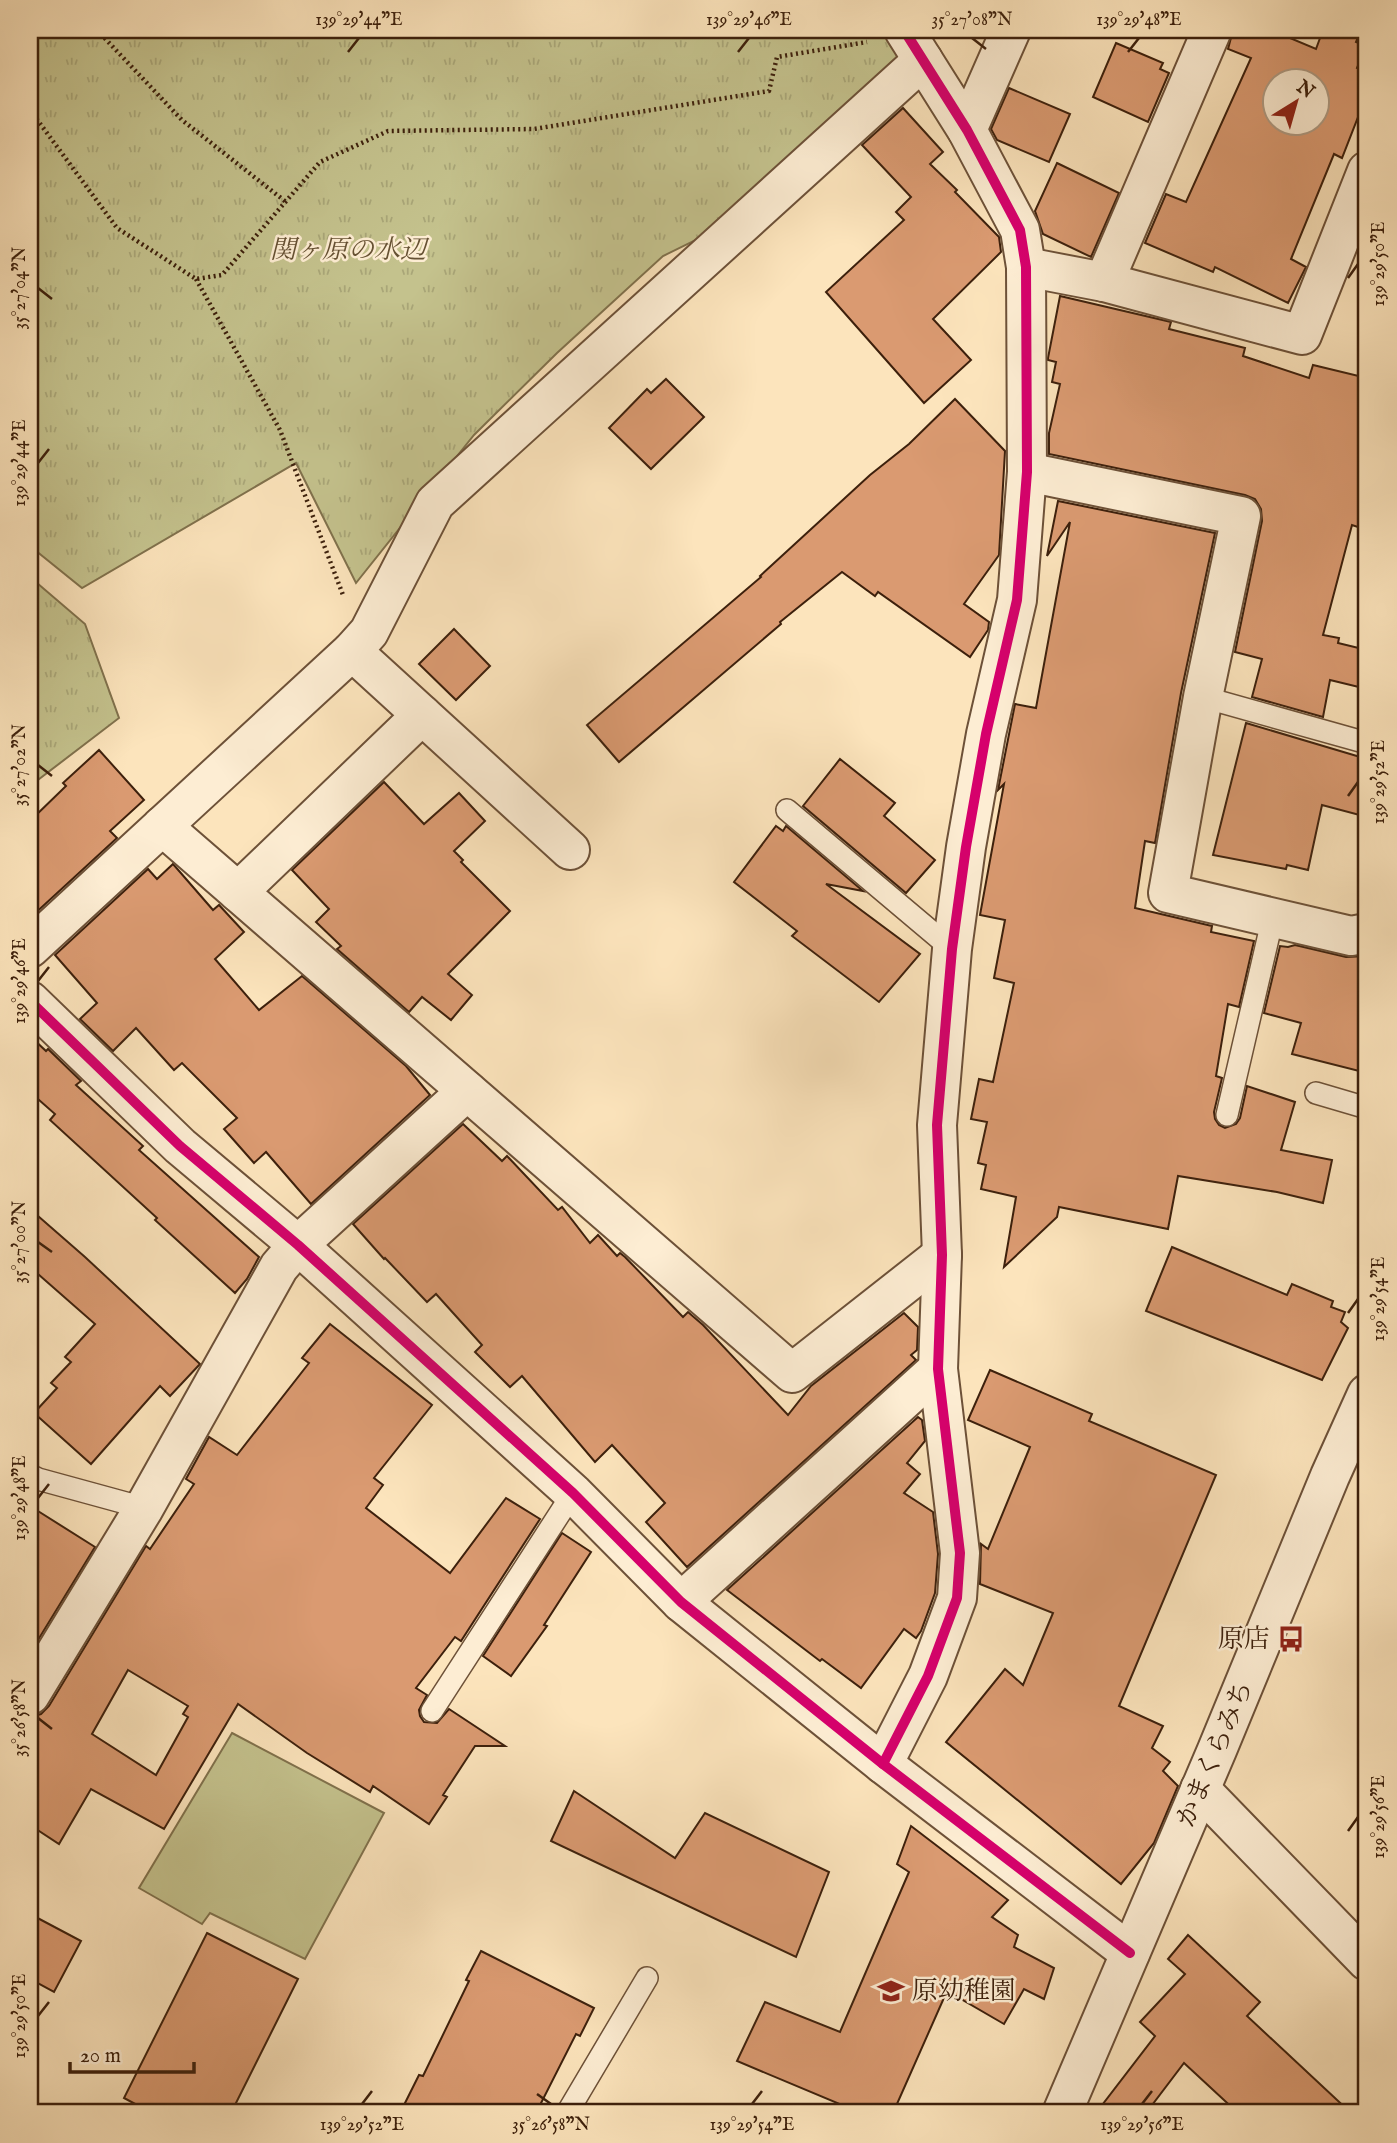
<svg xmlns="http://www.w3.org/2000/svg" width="1397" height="2143" font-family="'IM FELL English','Noto Serif JP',serif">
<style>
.green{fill:#c4c28d;stroke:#80714c;stroke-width:2}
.park{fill:url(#park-tufts);stroke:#80714c;stroke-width:2}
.building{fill:#da9a71;stroke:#3d200c;stroke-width:2;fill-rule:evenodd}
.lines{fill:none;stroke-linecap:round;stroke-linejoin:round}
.service-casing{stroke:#6d5138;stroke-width:24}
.minor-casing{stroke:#6d5138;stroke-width:42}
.tertiary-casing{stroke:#6d5138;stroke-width:42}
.path{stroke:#3d200c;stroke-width:4.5;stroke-dasharray:2 3.5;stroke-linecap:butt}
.service{stroke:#fdedd3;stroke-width:21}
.minor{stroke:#fdedd3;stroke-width:38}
.tertiary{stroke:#fdedd3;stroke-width:38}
.cycleway-casing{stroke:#fdedd3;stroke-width:15}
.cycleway{stroke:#d6006c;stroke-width:10}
.ticks{fill:none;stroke:#3d200c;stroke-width:2.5}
.labels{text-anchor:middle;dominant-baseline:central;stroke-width:5;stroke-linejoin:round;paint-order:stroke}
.park-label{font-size:26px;font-style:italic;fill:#665133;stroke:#fdedd3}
.poi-label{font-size:26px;fill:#3d200c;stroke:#fdedd3;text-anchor:end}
.street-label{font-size:26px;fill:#3d200c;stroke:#fdedd3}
.neatline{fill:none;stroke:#3d200c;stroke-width:2.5}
.ticks-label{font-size:18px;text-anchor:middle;fill:#3d200c}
</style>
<defs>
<pattern id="park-tufts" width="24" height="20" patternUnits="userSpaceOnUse" patternTransform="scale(1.75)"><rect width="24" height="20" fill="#c4c28d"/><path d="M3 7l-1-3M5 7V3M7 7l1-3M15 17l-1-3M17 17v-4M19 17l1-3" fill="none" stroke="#a9a678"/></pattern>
</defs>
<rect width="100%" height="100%" fill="#fce4bc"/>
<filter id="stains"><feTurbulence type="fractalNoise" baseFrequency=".00286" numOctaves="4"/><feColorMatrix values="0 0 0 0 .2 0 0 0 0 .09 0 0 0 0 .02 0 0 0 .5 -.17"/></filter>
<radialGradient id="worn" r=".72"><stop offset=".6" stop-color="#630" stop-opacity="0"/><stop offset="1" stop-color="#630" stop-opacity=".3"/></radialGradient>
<path class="green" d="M232 1733 384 1813 305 1959 210 1913 202 1924 139 1888Z"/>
<g class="park">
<path d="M30 30H898L923 60 757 210 663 256 557 353 474 435 356 583 296 463 82 588 30 546Z"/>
<path d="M30 577 85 624 119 718 30 786Z"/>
</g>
<g class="building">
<path d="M1233 30H1271L1316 49 1323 30H1361L1356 42 1366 46 1357 68 1367 72V94L1342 158 1334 154 1291 259 1306 267 1288 303 1215 267 1213 272 1145 243 1166 194 1186 202 1251 58 1228 49ZM1275 80H1317V122H1275Z"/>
<path d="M1116 43 1163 63 1160 69 1169 73 1148 122 1093 97Z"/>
<path d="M1009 88 1070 114 1049 162 997 140 991 129Z"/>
<path d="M903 108 943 152 930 164 957 190 955 192 999 237 1001 252 933 319 971 360 924 403 826 292 904 220 896 212 911 197 862 145Z"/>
<path d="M1057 163 1119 193 1091 257 1043 234 1035 211Z"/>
<path d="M1060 296 1171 322 1169 329 1245 348 1243 356 1309 378 1313 365 1367 378V507L1361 528 1352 525 1323 635 1339 638 1338 643 1367 650V689L1330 680 1323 717 1252 697 1262 659 1235 652 1262 521 1261 509 1255 499 1245 495 1049 454V433L1060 384 1052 382 1056 362 1048 360V358Z"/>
<path d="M666 379 704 417 651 469 609 428 647 389 651 393Z"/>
<path d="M955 399 1005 451 999 555 964 604 989 622 988 630 970 657 878 592 875 596 842 572 780 622 781 624 619 762 587 725 761 577 760 576 870 475 909 444Z"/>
<path d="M1058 501 1215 533 1181 693 1155 843 1145 841 1135 908 1212 926 1211 932 1254 941 1239 1007 1228 1004 1216 1076 1222 1078 1214 1112 1215 1119 1219 1125 1225 1128 1236 1124 1240 1118 1247 1086 1295 1102 1281 1150 1332 1160 1323 1203 1277 1192 1178 1176 1168 1229 1059 1207 1057 1217 1004 1267 1016 1197 981 1189 986 1165 978 1163 987 1122 971 1119 979 1079 993 1082 1014 983 994 978 1005 920 980 915 1004 784 998 790 1015 704 1036 708 1070 522 1047 556Z"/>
<path d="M454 629 490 666 456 700 419 664Z"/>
<path d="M1246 723 1367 759V817L1322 805 1308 870 1287 865 1286 869 1213 855Z"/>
<path d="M99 750 144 800 110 831 117 838 30 918V821L66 786 63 783Z"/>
<path d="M840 759 895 803 884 816 935 860 906 893 803 806Z"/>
<path d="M384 782 424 824 459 793 485 821 454 851 463 860 461 862 510 911 448 974 472 995 451 1020 422 997 409 1012 337 949 341 946 316 922 329 909 292 870Z"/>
<path d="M776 826 783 831 786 826 863 891 826 884 920 954 879 1002 792 936 797 931 734 882Z"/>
<path d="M173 864 213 910 219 905 244 932 215 959 259 1010 302 976 406 1066 430 1095 311 1204 266 1152 254 1163 224 1129 237 1118 182 1063 174 1070 136 1028 113 1051 80 1019 97 1003 55 955 148 869 157 879Z"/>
<path d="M1295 945 1346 957 1367 956V1073L1292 1054 1301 1023 1264 1013 1280 946 1288 947Z"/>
<path d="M30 1036 46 1051 48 1049 81 1081 76 1085 143 1146 139 1150 259 1257 247 1279 235 1293 155 1220 157 1218 50 1120 55 1114 30 1092Z"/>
<path d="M463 1124 502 1161 507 1156 558 1210 562 1207 590 1243 598 1235 617 1256 620 1253 625 1257 683 1317 688 1312 703 1325 788 1415 811 1386 904 1313 918 1327 917 1350 911 1355 916 1360 687 1567 646 1522 665 1503 612 1445 595 1462 522 1376 510 1387 475 1352 482 1345 436 1294 427 1302 385 1258 384 1259 353 1224Z"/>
<path d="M30 1209 85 1257 200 1364 170 1396 160 1386 91 1464 34 1413 57 1388 51 1383 71 1362 65 1357 95 1324 30 1267Z"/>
<path d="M1172 1247 1287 1295 1292 1284 1333 1301 1331 1307 1345 1312 1341 1322 1348 1328 1322 1380 1146 1311Z"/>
<path d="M330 1324 432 1405 374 1478 383 1485 366 1508 450 1573 506 1498 540 1519 461 1641 455 1637 416 1688 427 1695 419 1710 420 1716 424 1722 437 1723 449 1709 505 1746H475L443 1795 447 1797 429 1824 373 1786 370 1792 307 1753 238 1704 164 1829 91 1789 59 1844 30 1825V1717L41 1714 49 1706 146 1546 150 1549 194 1484 186 1479 209 1437 237 1455 309 1363 302 1358ZM128 1670 188 1706 183 1714 188 1717 156 1775 92 1734Z"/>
<path d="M990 1370 1092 1414 1089 1421 1216 1475 1119 1706 1163 1726 1152 1748 1170 1762 1163 1771 1178 1786 1154 1843 1121 1884 946 1742 1005 1669 1023 1685 1053 1613 980 1584 981 1544 988 1549 1030 1447 968 1420Z"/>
<path d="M918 1417 922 1420 925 1441 907 1463 920 1474 904 1493 933 1512 938 1554 935 1593 921 1631 916 1638 904 1629 861 1688 822 1659 820 1661 727 1590Z"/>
<path d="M30 1506 95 1547 30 1653Z"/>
<path d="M562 1533 591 1552 544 1625 547 1626 511 1676 483 1656Z"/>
<path d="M574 1791 675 1858 705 1813 829 1872 796 1957 551 1841Z"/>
<path d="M911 1826 1008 1900 992 1917 1018 1935 1014 1947 1054 1968 1044 1999 1024 1989 1004 2024 947 1991 893 2113H861L737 2061 765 2002 840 2032 909 1872 897 1864Z"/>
<path d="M30 1914 81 1941 54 1992 30 1979Z"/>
<path d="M207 1933 298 1979 231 2113H152L124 2098Z"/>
<path d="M1188 1935 1260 2002 1247 2016 1351 2113H1238L1184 2063 1146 2113H1096L1155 2036 1140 2022 1185 1974 1168 1959Z"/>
<path d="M481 1951 594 2008 580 2036 576 2034 536 2113H400L419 2075 423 2076 469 1981 466 1980Z"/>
</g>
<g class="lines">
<g class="service-casing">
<g id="service">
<path d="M1203 697 1367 743"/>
<path d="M787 810 952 949"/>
<path d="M1316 1093 1367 1108"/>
<path d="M1227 1115 1273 917"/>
<path d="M30 1475 38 1479 144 1508"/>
<path d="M432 1711 573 1493"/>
<path d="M567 2113 647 1978"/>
</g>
</g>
<g class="minor-casing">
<g id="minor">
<path d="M967 130 1011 30"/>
<path d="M1026 267 1104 282 1302 335 1367 171"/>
<path d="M1104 282 1212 30"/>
<path d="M1027 472 1241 516 1203 697 1168 893 1351 936 1367 933"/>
<path d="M352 651 570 850"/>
<path d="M162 826 792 1373 942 1255"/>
<path d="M238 892 422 715"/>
<path d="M30 948 352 651 369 632 435 503 923 60"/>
<path d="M30 1001 180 1146 298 1245 573 1493 681 1602 883 1764 1130 1953"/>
<path d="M681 1602 938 1369"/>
<path d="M30 1695 144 1508 279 1267 298 1245 467 1091"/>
<path d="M883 1764 928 1676 957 1598 960 1553 938 1369 942 1255 937 1125 952 949 966 847 986 734 1017 600 1027 472 1026 267 1020 230 967 130 904 30"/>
</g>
</g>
<g class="tertiary-casing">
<g id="tertiary">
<path d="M1200 1789 1367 1961"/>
<path d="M1062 2113 1217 1750 1330 1476 1367 1394"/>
</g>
</g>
<g class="path">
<path d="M97 30 182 120 286 202"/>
<path d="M30 110 117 228 196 279 222 275 320 162 388 131 534 129 769 91 777 57 867 42"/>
<path d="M196 279 280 430 343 595"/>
</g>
<use href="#service" class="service"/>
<use href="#minor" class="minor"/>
<use href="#tertiary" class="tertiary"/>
<g class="cycleway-casing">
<g id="cycleway">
<path d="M30 1001 180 1146 298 1245 573 1493 681 1602 883 1764 1130 1953"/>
<path d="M883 1764 928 1676 957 1598 960 1553 938 1369 942 1255 937 1125 952 949 966 847 986 734 1017 600 1027 472 1026 267 1020 230 967 130 904 30"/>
</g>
</g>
<use href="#cycleway" class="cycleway"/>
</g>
<path class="ticks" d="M972 38 986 49M348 52 359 38M738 52 749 38M1128 52 1139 38M1348 278 1358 264M38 288 52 299M38 463 49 449M38 765 52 776M1348 796 1358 782M38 981 49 967M38 1242 52 1252M1348 1313 1358 1299M38 1498 49 1484M38 1718 52 1729M1348 1831 1358 1817M38 2016 49 2002M537 2094 551 2104M362 2104 372 2091M752 2104 762 2091M1142 2104 1152 2091"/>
<defs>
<g id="bus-bare" transform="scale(2.1)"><path d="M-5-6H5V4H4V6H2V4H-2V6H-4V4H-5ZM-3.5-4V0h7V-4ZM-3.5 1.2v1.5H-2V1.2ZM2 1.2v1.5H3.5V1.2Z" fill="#8f2418" stroke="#fdedd3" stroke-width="2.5" paint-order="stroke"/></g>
<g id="school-bare" transform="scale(2.1)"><path d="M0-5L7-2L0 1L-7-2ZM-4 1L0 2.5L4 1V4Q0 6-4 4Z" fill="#8f2418" stroke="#fdedd3" stroke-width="2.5" paint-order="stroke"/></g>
</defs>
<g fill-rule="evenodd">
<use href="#bus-bare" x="1291" y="1639"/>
<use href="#school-bare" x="891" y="1991"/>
</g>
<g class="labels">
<g class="park-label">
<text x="348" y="250">関ヶ原の水辺</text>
</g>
<g class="poi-label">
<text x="1270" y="1639">原店</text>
<text x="912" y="1991" text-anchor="start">原幼稚園</text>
</g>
<g class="street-label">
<text transform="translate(1215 1754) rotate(-67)">かまくらみち</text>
</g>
</g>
<rect width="1397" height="2143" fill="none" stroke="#fce4bc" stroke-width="77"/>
<g transform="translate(1296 102) rotate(37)"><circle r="33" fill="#fdedd3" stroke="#b09b83" stroke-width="2"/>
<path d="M0-5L12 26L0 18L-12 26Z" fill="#8f2418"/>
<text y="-10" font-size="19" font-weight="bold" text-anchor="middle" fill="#3d200c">N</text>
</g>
<path d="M70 2062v10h124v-10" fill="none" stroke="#3d200c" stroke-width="3.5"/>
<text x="80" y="2062" font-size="21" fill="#3d200c" stroke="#fdedd3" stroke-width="5" paint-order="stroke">20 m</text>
<rect x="38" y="38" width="1320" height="2066" class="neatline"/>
<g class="ticks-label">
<text x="359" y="25">139°29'44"E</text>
<text x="749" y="25">139°29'46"E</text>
<text x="972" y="25">35°27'08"N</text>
<text x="1139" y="25">139°29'48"E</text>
<text transform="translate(1378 264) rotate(-90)" y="6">139°29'50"E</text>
<text transform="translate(19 288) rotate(-90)" y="6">35°27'04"N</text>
<text transform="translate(19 463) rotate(-90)" y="6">139°29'44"E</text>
<text transform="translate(19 765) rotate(-90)" y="6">35°27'02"N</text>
<text transform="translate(1378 782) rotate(-90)" y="6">139°29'52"E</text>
<text transform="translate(19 981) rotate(-90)" y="6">139°29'46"E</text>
<text transform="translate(19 1242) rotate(-90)" y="6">35°27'00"N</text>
<text transform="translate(1378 1299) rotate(-90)" y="6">139°29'54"E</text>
<text transform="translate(19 1498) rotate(-90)" y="6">139°29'48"E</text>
<text transform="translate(19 1718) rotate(-90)" y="6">35°26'58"N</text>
<text transform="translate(1378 1817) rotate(-90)" y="6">139°29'56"E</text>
<text transform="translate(19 2016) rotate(-90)" y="6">139°29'50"E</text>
<text x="362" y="2130">139°29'52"E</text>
<text x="551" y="2130">35°26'58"N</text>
<text x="752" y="2130">139°29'54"E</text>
<text x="1142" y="2130">139°29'56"E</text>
</g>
<rect width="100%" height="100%" filter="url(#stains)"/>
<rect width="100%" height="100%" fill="url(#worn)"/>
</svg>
